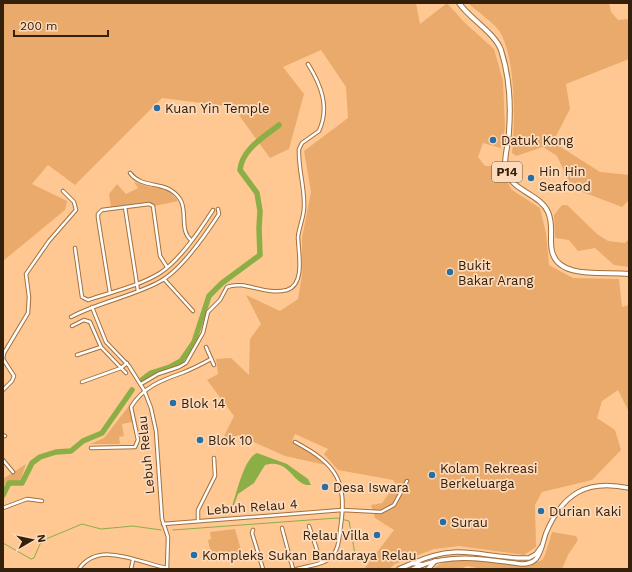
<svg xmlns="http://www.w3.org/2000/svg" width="632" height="572" font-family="'Work Sans',sans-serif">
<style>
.green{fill:#e9aa6b}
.water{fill:#8cae46}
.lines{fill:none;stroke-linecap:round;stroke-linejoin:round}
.stream{stroke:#8cae46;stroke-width:1}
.river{stroke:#8cae46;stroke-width:5.5}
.minor-casing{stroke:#a2703d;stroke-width:4.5}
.secondary-casing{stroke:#a2703d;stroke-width:5.5}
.primary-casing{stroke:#a2703d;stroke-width:6}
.minor{stroke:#fff;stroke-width:2.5}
.secondary{stroke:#fff;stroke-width:3.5}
.primary{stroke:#fff;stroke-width:4}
.poi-dot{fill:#286ea3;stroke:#fcdabb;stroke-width:1.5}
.labels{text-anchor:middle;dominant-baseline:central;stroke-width:3.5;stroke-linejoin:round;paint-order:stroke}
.shield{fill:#fcdabb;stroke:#715840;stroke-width:1}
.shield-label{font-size:12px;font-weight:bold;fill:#35210b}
.poi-label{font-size:13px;fill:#35210b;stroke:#fcdabb;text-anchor:start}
.street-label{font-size:13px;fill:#35210b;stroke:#fcdabb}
</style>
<rect width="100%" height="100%" fill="#ffc893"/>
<g class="green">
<path d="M3 3H416L420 24 447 3 464 22 494 49 503 81 505 128 501 148 483 143 478 157 485 166H498L512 190 540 208 546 233 549 265 573 278 619 279 622 307 629 305V412L618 390 602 401 597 418 615 430 621 450 592 480 542 492 535 505 536 547 524 555 459 546 434 549 395 564 389 569H364L394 530 375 518 371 505 382 503 396 484 393 480 338 470 324 454 328 449 295 434 292 441 317 455 326 465 285 456 238 435 227 445 219 446 234 416 207 380 218 374 216 359 231 358 249 375 250 339 261 324 246 295 280 311 298 299 302 275V238L311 192 304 151 348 118 346 87 321 50 283 67 304 94 289 149 270 158 233 107 162 98 75 185 48 165 32 184 67 201 65 210 3 261Z"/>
<path d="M468 3H609L611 12 618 20 629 19V59L566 84 570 109 553 142 600 172 629 175V200L622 207 572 188 557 156 543 147 516 156 512 153C515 121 516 60 500 32 494 23 477 11 468 3Z"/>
<path d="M134 182 150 187 167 189 178 201 154 206 149 203 111 207 109 194 117 184 126 194 138 188Z"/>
<path d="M562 205H567L597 234 608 241 625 243 629 239V267L614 265 595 248 578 251 569 240 555 238 554 215Z"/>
<path d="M129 406 132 422 122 424 124 436 119 437 120 444H90L104 438Z"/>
<path d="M26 464 20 481H7L3 487V479Z"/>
<path d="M235 529 243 557 217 561 216 558 212 559 208 540 211 539 210 532Z"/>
<path d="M552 532 576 536 578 540 568 555 562 569H482L467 566 460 569H433C458 545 528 572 543 559 547 551 549 541 552 532Z"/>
</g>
<path class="water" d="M257 453 287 464 308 479 311 485C293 487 290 457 265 465L254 483 238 494 232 510 231 509C236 496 244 457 257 453Z"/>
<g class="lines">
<g class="stream">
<path d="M173 530 337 518 349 521 355 554 370 560"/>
<path d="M3 543 31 559 34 558 40 544 46 539 82 524 101 529 133 526 161 530"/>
</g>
<g class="river">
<path d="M142 380 151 373 170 367 181 361 194 342 209 296 222 283 260 255 259 228 260 211 257 193 240 170C242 149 264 137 279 125"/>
<path d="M3 495 9 483H22L32 463 40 457 56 452 71 451 83 441 102 433 132 390"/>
</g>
<g class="minor-casing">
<g id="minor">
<path d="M130 173C144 191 165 178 180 199 188 211 179 230 191 240"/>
<path d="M125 207 138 291"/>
<path d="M75 248 82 297 88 300C112 292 139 286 160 273 180 260 200 230 213 210"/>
<path d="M164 279 193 311"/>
<path d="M110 293 98 218V214L102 210 149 204 153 206 160 256 167 267"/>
<path d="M92 307 106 342 129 366 144 390 151 408 156 431 162 519 168 537 167 569"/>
<path d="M71 317C99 302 131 297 159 282 181 271 206 234 219 214L218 209"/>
<path d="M72 326 84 320 90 322 101 347 126 373"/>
<path d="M206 347 214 365"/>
<path d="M77 355 101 347"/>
<path d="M82 382 121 368 127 363"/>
<path d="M141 384 158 374 179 367 186 363 203 333 208 312 220 300 227 287C245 280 265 296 287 290 306 284 298 251 298 237 299 227 304 217 304 207 305 188 298 168 299 149L302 143 319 131C330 107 321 85 308 64"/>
<path d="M3 390 12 381 14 376 3 359 4 353 28 313 29 297 26 274 49 241 76 210 74 202 63 191"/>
<path d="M3 435 5 436"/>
<path d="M295 442C338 465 348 482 340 531 339 541 338 552 329 559 322 565 307 566 297 569"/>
<path d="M91 448 135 447 138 440 131 407C143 387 162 380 182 373 192 369 202 364 211 359"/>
<path d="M3 460 13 472"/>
<path d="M3 508 27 499 42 501"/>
<path d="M198 521V510L215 476 214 458"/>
<path d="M163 524 342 510 381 512 394 505 407 481"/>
<path d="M309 526 321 562"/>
<path d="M282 528 293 569"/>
<path d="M253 530 252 533 263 569"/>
<path d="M79 569C99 540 139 563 167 568"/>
<path d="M131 569 133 560"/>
</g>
</g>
<g class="secondary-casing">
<g id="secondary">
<path d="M413 563C462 541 481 559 529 558L536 554 541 547"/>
<path d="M422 565C456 553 488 560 522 564 527 564 532 563 536 559 542 552 543 541 546 533 563 493 587 479 629 488"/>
</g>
</g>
<g class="primary-casing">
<g id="primary">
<path d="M459 3C470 19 495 33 501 50 509 75 511 105 509 131 509 144 502 161 507 173 514 192 540 194 548 212 554 225 549 238 552 251 558 280 605 271 629 274"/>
<path d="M399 569 413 563 422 565"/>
<path d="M413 569 422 565"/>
<path d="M428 569 435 561"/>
</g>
</g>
<use href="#minor" class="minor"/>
<use href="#secondary" class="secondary"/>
<use href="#primary" class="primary"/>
</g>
<g class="poi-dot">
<circle cx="157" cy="108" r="4"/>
<circle cx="493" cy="140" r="4"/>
<circle cx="531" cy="178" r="4"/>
<circle cx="450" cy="272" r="4"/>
<circle cx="173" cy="403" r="4"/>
<circle cx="200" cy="440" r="4"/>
<circle cx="432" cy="475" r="4"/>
<circle cx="325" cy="487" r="4"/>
<circle cx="541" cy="511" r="4"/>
<circle cx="443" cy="522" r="4"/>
<circle cx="377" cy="535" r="4"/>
<circle cx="194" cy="555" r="4"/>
</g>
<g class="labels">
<rect class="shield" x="492" y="162" width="30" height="20" rx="3"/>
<g class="shield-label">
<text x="507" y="172">P14</text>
</g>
<g class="poi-label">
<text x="165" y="108">Kuan Yin Temple</text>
<text x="501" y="140">Datuk Kong</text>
<text x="539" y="171">Hin Hin<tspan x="539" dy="15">Seafood</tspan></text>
<text x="458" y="265">Bukit<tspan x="458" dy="15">Bakar Arang</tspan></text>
<text x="181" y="403">Blok 14</text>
<text x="208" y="440">Blok 10</text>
<text x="440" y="468">Kolam Rekreasi<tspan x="440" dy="15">Berkeluarga</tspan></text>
<text x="333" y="487">Desa Iswara</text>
<text x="549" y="511">Durian Kaki</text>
<text x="451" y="522">Surau</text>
<text x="369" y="535" text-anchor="end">Relau Villa</text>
<text x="202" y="555">Kompleks Sukan Bandaraya Relau</text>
</g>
<g class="street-label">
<text transform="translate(146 455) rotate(-96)">Lebuh Relau</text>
<text transform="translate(252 507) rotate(-4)">Lebuh Relau 4</text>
</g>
</g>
<rect width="632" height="572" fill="none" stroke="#35210b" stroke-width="8"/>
<g transform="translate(32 540) rotate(81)" stroke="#fcdabb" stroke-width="3" paint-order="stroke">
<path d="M0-3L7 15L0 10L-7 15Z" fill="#35210b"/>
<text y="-6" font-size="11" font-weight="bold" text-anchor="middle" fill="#35210b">N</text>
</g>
<path d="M14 30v6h94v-6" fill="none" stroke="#35210b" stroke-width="2"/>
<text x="20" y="30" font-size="12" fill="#35210b" stroke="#fcdabb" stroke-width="3" paint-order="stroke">200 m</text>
</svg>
